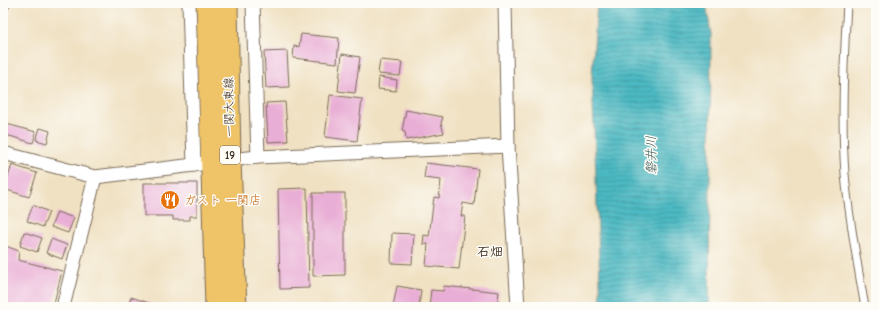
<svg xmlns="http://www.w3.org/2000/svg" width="879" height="310" font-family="'Comic Neue','Klee One',sans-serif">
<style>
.water{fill:url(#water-rules);stroke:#437270}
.building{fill:#e9aed5}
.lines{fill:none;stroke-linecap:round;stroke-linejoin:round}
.lane-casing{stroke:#7a6a57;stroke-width:9}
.street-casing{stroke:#7a6a57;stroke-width:15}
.primary-casing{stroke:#7a6a57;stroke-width:23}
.lane{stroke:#fff;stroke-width:7}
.street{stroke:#fff;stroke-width:13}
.primary{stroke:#efc469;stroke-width:21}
.labels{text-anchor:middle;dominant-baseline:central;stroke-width:3;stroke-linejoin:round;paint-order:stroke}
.shield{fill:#fdfcf7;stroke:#75695f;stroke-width:1}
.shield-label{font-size:11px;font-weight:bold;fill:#3b2a1e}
.street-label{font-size:12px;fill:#3b2a1e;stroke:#fdfcf7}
.food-label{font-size:12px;fill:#c56008;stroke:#fdfcf7;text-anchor:start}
.water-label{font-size:13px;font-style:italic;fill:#415c58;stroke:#fdfcf7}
.neighbourhood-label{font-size:13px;font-weight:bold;fill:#3b2a1e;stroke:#fdfcf7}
</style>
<defs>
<pattern id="water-rules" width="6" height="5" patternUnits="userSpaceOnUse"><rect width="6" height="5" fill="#4bb9c3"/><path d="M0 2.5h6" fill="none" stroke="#40979e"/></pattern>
</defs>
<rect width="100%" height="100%" fill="#fdfcf7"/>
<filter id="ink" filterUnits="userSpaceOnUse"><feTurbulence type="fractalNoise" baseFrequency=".025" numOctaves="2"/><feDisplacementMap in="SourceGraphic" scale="8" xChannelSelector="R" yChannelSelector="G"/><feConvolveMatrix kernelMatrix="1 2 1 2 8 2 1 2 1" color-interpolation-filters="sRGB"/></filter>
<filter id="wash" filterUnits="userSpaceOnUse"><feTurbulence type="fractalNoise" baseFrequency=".012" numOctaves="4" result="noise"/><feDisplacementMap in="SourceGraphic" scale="16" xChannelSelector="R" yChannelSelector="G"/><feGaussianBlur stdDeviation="0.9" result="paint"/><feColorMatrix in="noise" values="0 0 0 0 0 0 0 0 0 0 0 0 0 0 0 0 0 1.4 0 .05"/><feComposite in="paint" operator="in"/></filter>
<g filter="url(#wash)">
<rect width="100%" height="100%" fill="#f0e1c2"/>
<path class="water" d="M597 3H706L711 34 709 307H601L592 76Z"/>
<g id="blocks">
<g class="building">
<path d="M301 34 339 38 337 63 293 58 294 46 299 47Z"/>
<path d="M287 51 289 87 266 88 264 52Z"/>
<path d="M342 54 360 57 355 93 338 91Z"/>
<path d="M380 60 402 62 400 76 378 74Z"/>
<path d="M379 77 397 80 396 91 378 89Z"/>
<path d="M330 95 362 99 357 141 325 137Z"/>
<path d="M285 102 288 141 268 142 266 103Z"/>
<path d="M406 110 443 117 441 123 444 133 406 140 405 132 402 131Z"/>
<path d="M3 123 36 132 33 143 3 134Z"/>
<path d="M40 128 50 131 47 143 36 140Z"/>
<path d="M426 163 478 169 474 205 463 203 461 216H465L459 269 426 266 428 244H423L424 235 429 236 434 197 439 198 441 180 424 178Z"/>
<path d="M12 165 37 173 29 197 4 189Z"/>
<path d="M144 183H197V216H190V220H173V216H144Z"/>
<path d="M307 188 309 288 280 289 278 189Z"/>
<path d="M313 193H345V275L313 276Z"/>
<path d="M33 205 49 212 43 227 27 221Z"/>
<path d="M57 212 74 218 68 233 51 227Z"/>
<path d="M24 232 42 238 37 252 20 246Z"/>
<path d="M392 233 414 234 412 264 391 263Z"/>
<path d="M51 239 67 245 62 259 46 253Z"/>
<path d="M3 245 19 251 18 260 62 271 53 307H3Z"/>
<path d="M397 286 421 290 419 307H393Z"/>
<path d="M444 286 499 292 497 307H429L431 290 443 291Z"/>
<path d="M131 297 161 307H128Z"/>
</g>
</g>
</g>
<g filter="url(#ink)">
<use href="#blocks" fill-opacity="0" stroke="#7a6a57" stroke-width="1"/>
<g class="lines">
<g class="lane-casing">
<path id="lane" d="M847 3C844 60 841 117 845 174 849 219 857 263 865 307"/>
</g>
<g class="street-casing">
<g id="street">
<path d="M189 3 194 165"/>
<path d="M253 3 258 157"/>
<path d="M505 3 508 146 518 307"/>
<path d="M3 4V3"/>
<path d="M3 153 95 177 194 165 210 162 258 157 508 146"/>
<path d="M63 307 95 177"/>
</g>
</g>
<g class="primary-casing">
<g id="primary">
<path d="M207 3 216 307"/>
<path d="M227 3 230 161 236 307"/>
</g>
</g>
<use href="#lane" class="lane"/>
<use href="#street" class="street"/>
<use href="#primary" class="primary"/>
</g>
</g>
<defs>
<g id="restaurant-disc" transform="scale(1)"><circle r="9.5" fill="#e8710a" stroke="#fdfcf7"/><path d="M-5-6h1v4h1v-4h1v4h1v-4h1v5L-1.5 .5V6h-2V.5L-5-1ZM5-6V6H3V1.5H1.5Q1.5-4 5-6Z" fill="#fff"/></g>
</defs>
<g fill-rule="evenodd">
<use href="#restaurant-disc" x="170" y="200"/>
</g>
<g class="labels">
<rect class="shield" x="220" y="146" width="20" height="18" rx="3"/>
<g class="shield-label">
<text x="230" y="155">19</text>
</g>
<g class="street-label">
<text transform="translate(229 107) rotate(-91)">一関大東線</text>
</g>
<g class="food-label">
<text x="184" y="200">ガスト 一関店</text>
</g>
<g class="water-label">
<text transform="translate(651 155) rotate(-91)">磐井川</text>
</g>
<g class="neighbourhood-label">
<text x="490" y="251">石畑</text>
</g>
</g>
<rect width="879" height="310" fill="none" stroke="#fdfcf7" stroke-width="16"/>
</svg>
